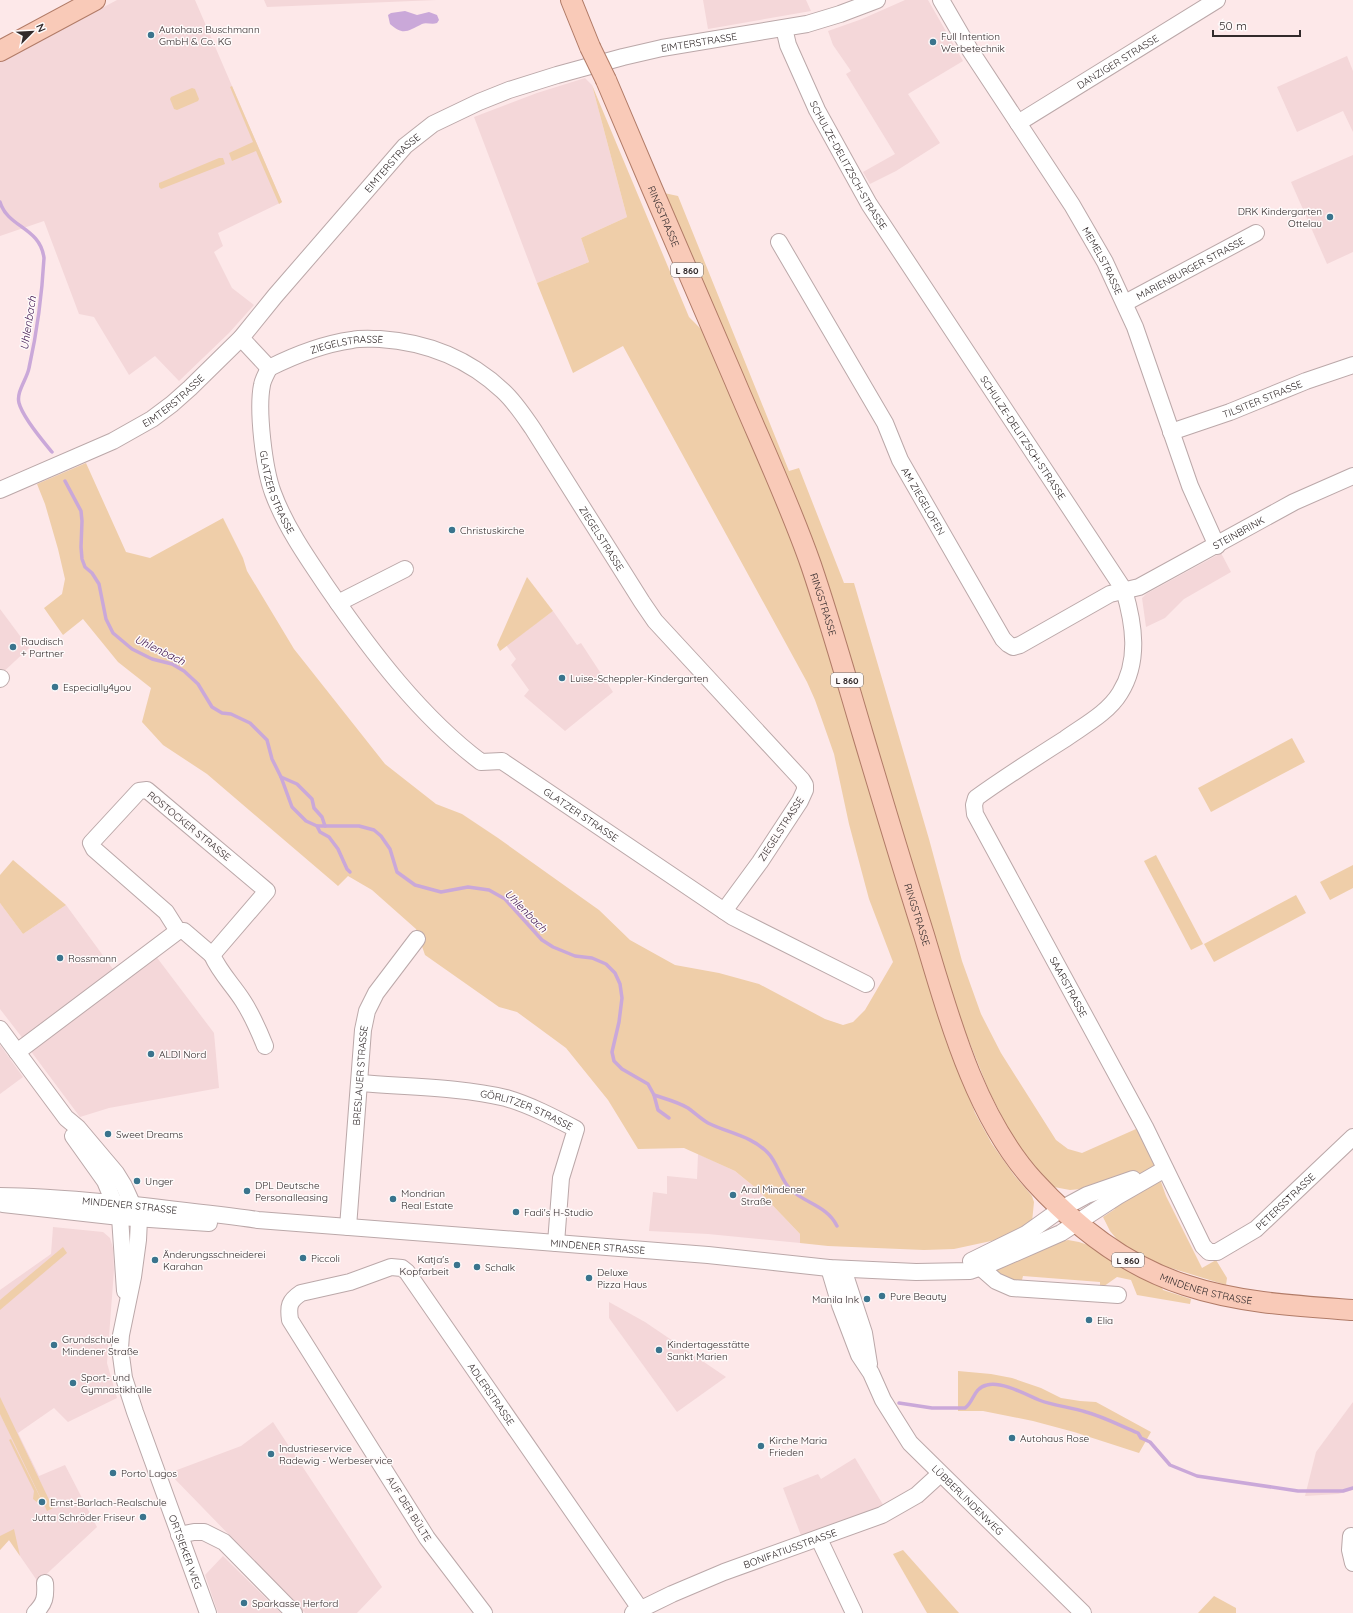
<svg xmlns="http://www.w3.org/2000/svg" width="1353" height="1613" font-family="Quicksand,sans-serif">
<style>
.built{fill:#f4d7d9}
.green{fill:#efcea9}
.water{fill:#caa8d9}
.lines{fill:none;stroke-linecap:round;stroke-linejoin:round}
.stream{stroke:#caa8d9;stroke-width:3.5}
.minor-casing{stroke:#bba8a9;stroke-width:18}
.major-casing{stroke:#b17b67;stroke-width:22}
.minor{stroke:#fff;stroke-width:16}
.major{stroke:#f9cab8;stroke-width:20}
.major-bridge-casing{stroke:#b17b67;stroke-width:22;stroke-linecap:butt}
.major-bridge{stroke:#f9cab8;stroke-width:20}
.poi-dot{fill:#3a748d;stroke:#fefafa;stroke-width:1.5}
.labels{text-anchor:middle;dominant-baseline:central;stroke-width:3;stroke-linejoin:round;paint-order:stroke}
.shield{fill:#fefafa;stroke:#6f6869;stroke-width:1}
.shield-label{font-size:9px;font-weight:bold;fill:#322a2b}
.poi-label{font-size:10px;fill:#322a2b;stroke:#fefafa;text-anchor:start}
.street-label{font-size:10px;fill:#322a2b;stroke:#fefafa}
.water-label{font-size:11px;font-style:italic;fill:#3d124d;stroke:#fefafa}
</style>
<rect width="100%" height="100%" fill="#fde8e9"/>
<g class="built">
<path d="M117 0H195L282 202 218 233 223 246 214 252 232 288 254 305 229 333 179 381 155 356 129 375 94 317 79 314 44 221 0 236V62Z"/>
<path d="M264 0H437L267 7Z"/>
<path d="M703 0H806L811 11 708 29Z"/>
<path d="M905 0H928L963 61 908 94 940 143 896 171 870 184 863 172 895 154 846 74 851 71 833 45 828 31 862 19Z"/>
<path d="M1347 56 1353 71V132L1343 111 1297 132 1277 87Z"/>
<path d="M585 78 592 85 627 217 581 238 589 262 537 283 474 117 537 93Z"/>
<path d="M1353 155V252L1327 264 1291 182Z"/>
<path d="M1221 553 1231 572 1184 599 1165 618 1146 627 1142 598 1146 594Z"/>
<path d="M0 609 29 648 0 675Z"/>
<path d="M553 611 577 645 581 643 613 692 565 731 524 696 529 690 511 665 516 659 506 645Z"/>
<path d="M0 903 23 934 66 905 115 972 24 1040 0 1009Z"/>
<path d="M155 955 214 1033 219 1088 109 1108 80 1117 30 1050Z"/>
<path d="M0 1045 23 1077 0 1094Z"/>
<path d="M698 1154 735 1171 757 1189 800 1234V1243L708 1234 649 1231 653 1192 667 1194V1176L697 1179Z"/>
<path d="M53 1227 103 1232 110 1238 113 1248 114 1270 107 1363 117 1398 68 1422 54 1408 18 1433 39 1476 65 1465 97 1527 38 1582 9 1540 0 1550V1290L51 1254Z"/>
<path d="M609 1302 645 1322 726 1377 677 1412 609 1318Z"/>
<path d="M1353 1402V1490L1338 1494 1305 1496 1316 1452Z"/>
<path d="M273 1422 382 1587 357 1613H305L169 1473 241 1446Z"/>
<path d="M855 1458 885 1508 802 1538 783 1488 818 1474 821 1479Z"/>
<path d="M223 1556 281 1613H218L205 1575Z"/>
</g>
<g class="green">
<path d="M592 85 689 317 704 332 774 496 803 570 950 1046 975 1113 992 1144 1014 1175 1032 1196 1034 1202 1032 1222 1005 1238 954 1249 924 1250 828 1246 800 1243V1234L757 1189 735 1171 684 1148 638 1149 608 1100 566 1048 517 1012 499 1007 425 955 416 929 372 890 348 876 338 886 207 774 163 745 142 722 151 688 118 662 83 619 63 635 44 608 62 594 65 579 58 549 45 504 37 484 86 463 126 552 150 558 223 518 243 558 247 571 294 649 385 764 436 804 462 814 498 838 599 910 630 940 675 965 719 973 759 984 825 1019 843 1025 853 1022 865 1010 893 962 869 899 849 824 834 754 815 700 807 682 623 346 573 373 537 283 589 262 581 238 627 217Z"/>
<path d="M232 86 282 202 279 204 256 151 232 161 229 153 253 142 230 87Z"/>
<path d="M192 88 195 89 199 99 198 101 177 110 174 109 170 99 171 97Z"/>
<path d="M219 158H223L225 164 161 189 159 187V183Z"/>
<path d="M664 193 678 196 789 471 799 468 844 583H854L929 839 962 961 981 1014 1001 1053 1056 1140 1068 1149 1082 1153 1136 1129 1141 1131 1149 1148 1166 1196 1202 1268 1216 1260 1227 1278 1226 1285 1161 1265 1120 1243 1110 1231 1103 1217 1115 1209 1102 1184 1091 1188 1070 1190 1054 1187 1032 1163 1012 1136 989 1091 963 1026 899 828Z"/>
<path d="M527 577 553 611 500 651 497 645Z"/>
<path d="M1292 738 1305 762 1211 812 1198 788Z"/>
<path d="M1156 855 1203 944 1191 950 1144 861Z"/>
<path d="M13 860 66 905 23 934 0 903V875Z"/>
<path d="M1353 865V888L1330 900 1320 882Z"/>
<path d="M1296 895 1306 913 1214 962 1204 944Z"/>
<path d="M1068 1240 1079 1242 1091 1246 1161 1285 1163 1290 1191 1299 1190 1304 1137 1295 1131 1280 1117 1277 1100 1289V1282L1023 1276 1021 1284 1009 1283 993 1269 1056 1243Z"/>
<path d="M63 1247 67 1253 0 1310V1300Z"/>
<path d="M958 1371 991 1374 1012 1378 1041 1388 1061 1398 1080 1401 1096 1402 1151 1432 1139 1453 1074 1432 1033 1421 983 1411H958Z"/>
<path d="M0 1397 53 1508 47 1511 0 1414Z"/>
<path d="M11 1439 43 1503 42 1506 33 1499 34 1491 9 1440Z"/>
<path d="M14 1529 20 1556 9 1540 0 1550V1536Z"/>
<path d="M903 1550 959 1613H927L893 1554Z"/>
<path d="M1214 1596 1236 1608V1613H1198Z"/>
</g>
<path class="water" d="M405 11 417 15 429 12 437 15 439 20 437 23C432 25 426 22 422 24 408 31 403 36 390 24L388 15 391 13Z"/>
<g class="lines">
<g class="stream">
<path d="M0 202C8 228 40 227 44 258 42 295 37 332 29 368 27 379 16 392 19 403 23 418 42 440 52 452"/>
<path d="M65 481 81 511 82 521 81 547 82 559 85 567 92 573 99 584 106 619 113 633 132 649 152 659 172 664 184 671 198 684 212 707 222 713 231 714 250 723 267 740 272 759 281 777 292 807 306 821 317 826H359L374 830 381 836 390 849 397 872 415 885 441 892 468 887 489 890 505 899 542 940 553 947 575 956 592 958 606 964 615 973 620 984 622 998 619 1022 612 1052 614 1061 622 1069 648 1084 654 1095C666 1099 678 1102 688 1108 695 1113 701 1119 708 1123 728 1133 752 1136 768 1153 778 1163 781 1182 792 1191 808 1204 828 1207 837 1226"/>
<path d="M281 777 297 784 312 799 314 808 322 817 325 826"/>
<path d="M317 826 320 832 329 837 338 849 347 869 350 872"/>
<path d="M654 1095 658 1110 669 1118"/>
<path d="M899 1403 932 1408H965C974 1402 973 1388 987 1385 1001 1381 1025 1394 1039 1400 1054 1406 1071 1407 1086 1412 1104 1417 1121 1426 1138 1433L1141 1438 1150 1442 1170 1465 1197 1476 1298 1491H1343L1353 1488"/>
</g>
<g class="minor-casing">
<g id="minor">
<path id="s1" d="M941 0 970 50 1072 205 1105 262 1135 327 1190 486 1217 546"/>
<path id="s2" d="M784 28 788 45 817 110 869 204 1124 590C1134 624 1140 661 1120 693 1108 713 1083 726 1065 739 1035 758 1005 777 976 798L974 805 975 814 1145 1127 1203 1246 1209 1252H1217L1256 1229 1353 1137"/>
<path id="s3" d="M1018 123 1217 0"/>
<path id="s4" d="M779 242 885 423 900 460 1003 639 1008 644 1013 647 1020 645 1110 594 1139 587 1294 502 1353 476"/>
<path id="s5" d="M1125 303 1256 233"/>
<path d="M241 338 269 368"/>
<path id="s6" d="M269 368C267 373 263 379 262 385 257 410 264 469 273 493 286 528 308 559 329 590 371 651 421 717 481 762L502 761 733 917 866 984"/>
<path id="s7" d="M269 368C295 355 323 344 352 340 361 338 371 339 380 339 426 342 469 359 503 391 515 402 524 416 533 429L642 602 655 621 802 780 805 785V790L800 801 760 862 724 911"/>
<path id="s8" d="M1171 432 1230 412 1306 381 1353 365"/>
<path id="s9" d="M0 490 113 441 152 419 172 404 190 388 241 338 275 296 405 146 433 124 479 102 509 90 557 75 623 57 662 48 807 24 840 14 877 0"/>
<path d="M338 603 405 569"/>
<path d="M0 679 1 678"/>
<path d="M212 955C220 973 233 985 243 1001 252 1015 259 1031 265 1046"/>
<path id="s10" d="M0 1029 66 1118 78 1128 116 1173 124 1186 139 1219 138 1240 133 1277 121 1335 120 1348 124 1378 135 1412 208 1613"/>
<path d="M17 1052 178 931H184L212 955 267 891 147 790 139 791 91 843 94 849 166 912 178 931"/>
<path id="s11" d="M360 1083C406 1087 461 1087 506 1098 530 1105 553 1117 576 1129L561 1178 556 1243"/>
<path d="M73 1136 105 1181 120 1217 125 1291"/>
<path id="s12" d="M0 1196C46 1196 89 1201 134 1205 176 1210 217 1214 258 1220L556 1243 708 1255 829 1268 916 1272 970 1271 990 1264 1061 1233 1118 1196 1165 1169"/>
<path d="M3 1204 120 1217 209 1223"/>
<path id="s13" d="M348 1227 363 1030 367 1011 376 993 417 939"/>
<path d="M971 1261 1026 1234 1061 1209 1087 1195 1133 1179"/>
<path d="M980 1267 996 1281 1012 1288 1118 1295"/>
<path id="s14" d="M829 1268 840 1305 859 1355 871 1373 883 1400 910 1443 1083 1613"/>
<path d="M843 1269 864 1333 869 1364"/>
<path d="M179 1535 194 1532H204L224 1542 294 1613"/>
<path d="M1351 1536 1350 1550 1353 1563"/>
<path d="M819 1539 854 1613"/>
<path d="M35 1613C45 1603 46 1597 45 1583"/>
<path id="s15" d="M484 1613 427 1538 290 1320C288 1306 289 1301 301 1293L350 1282 391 1267 402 1268 407 1272 643 1613"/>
<path id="s16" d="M633 1613 672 1594 724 1572 882 1515 917 1495 940 1474"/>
</g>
</g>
<g class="major-casing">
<g id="major">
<path d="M571 0 590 47"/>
<path d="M0 51 95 0"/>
<path id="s17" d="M606 80C648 180 691 279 734 379 760 441 789 502 811 565 830 621 846 678 863 735 883 802 903 869 924 935 949 1018 975 1116 1034 1181 1075 1226 1126 1266 1185 1285 1239 1303 1297 1306 1353 1310"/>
</g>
</g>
<use href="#minor" class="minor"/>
<use href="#major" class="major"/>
<g class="major-bridge-casing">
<path id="major-bridge" d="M590 47 606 80"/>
</g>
<use href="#major-bridge" class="major-bridge"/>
</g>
<g class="poi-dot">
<circle cx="151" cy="35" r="4"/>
<circle cx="933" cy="42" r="4"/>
<circle cx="1330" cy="217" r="4"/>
<circle cx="452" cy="530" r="4"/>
<circle cx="13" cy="647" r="4"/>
<circle cx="562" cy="678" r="4"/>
<circle cx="55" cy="687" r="4"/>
<circle cx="60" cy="958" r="4"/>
<circle cx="151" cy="1054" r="4"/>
<circle cx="108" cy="1134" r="4"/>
<circle cx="137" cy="1181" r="4"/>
<circle cx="247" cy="1191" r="4"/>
<circle cx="733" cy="1195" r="4"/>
<circle cx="393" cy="1199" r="4"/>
<circle cx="516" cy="1212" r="4"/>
<circle cx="303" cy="1258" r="4"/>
<circle cx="155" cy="1260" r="4"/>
<circle cx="457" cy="1265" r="4"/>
<circle cx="477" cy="1267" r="4"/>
<circle cx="589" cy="1278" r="4"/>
<circle cx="882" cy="1296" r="4"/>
<circle cx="867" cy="1299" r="4"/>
<circle cx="1089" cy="1320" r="4"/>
<circle cx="54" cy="1345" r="4"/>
<circle cx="659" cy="1350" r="4"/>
<circle cx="73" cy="1383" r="4"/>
<circle cx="1012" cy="1438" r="4"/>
<circle cx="761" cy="1446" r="4"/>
<circle cx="271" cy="1454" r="4"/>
<circle cx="113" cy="1473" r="4"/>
<circle cx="42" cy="1502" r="4"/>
<circle cx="143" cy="1517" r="4"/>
<circle cx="244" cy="1603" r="4"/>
</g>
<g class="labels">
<g class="shield">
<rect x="671" y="263" width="32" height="14" rx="3"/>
<rect x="831" y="673" width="32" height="14" rx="3"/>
<rect x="1112" y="1253" width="32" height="14" rx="3"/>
</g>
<g class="shield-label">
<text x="687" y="270">L 860</text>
<text x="847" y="680">L 860</text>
<text x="1128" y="1260">L 860</text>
</g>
<g class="poi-label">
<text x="159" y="29">Autohaus Buschmann<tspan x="159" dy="12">GmbH &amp; Co. KG</tspan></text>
<text x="941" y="36">Full Intention<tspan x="941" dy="12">Werbetechnik</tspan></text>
<text x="1322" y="211" text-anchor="end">DRK Kindergarten<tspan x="1322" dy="12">Ottelau</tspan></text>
<text x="460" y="530">Christuskirche</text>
<text x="21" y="641">Raudisch<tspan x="21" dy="12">+ Partner</tspan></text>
<text x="570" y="678">Luise-Scheppler-Kindergarten</text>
<text x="63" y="687">Especially4you</text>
<text x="68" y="958">Rossmann</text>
<text x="159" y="1054">ALDI Nord</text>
<text x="116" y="1134">Sweet Dreams</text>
<text x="145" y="1181">Unger</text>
<text x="255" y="1185">DPL Deutsche<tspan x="255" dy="12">Personalleasing</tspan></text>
<text x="741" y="1189">Aral Mindener<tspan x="741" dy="12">Straße</tspan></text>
<text x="401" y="1193">Mondrian<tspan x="401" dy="12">Real Estate</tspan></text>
<text x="524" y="1212">Fadi's H-Studio</text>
<text x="163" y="1254">Änderungsschneiderei<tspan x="163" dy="12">Karahan</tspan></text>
<text x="311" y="1258">Piccoli</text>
<text x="449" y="1259" text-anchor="end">Katja's<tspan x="449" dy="12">Kopfarbeit</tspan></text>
<text x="485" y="1267">Schalk</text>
<text x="597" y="1272">Deluxe<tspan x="597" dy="12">Pizza Haus</tspan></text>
<text x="890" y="1296">Pure Beauty</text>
<text x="859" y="1299" text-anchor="end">Manila Ink</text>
<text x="1097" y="1320">Elia</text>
<text x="62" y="1339">Grundschule<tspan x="62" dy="12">Mindener Straße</tspan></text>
<text x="667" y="1344">Kindertagesstätte<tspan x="667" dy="12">Sankt Marien</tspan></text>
<text x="81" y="1377">Sport- und<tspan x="81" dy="12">Gymnastikhalle</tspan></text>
<text x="1020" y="1438">Autohaus Rose</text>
<text x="769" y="1440">Kirche Maria<tspan x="769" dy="12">Frieden</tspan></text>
<text x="279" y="1448">Industrieservice<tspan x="279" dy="12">Radewig - Werbeservice</tspan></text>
<text x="121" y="1473">Porto Lagos</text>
<text x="50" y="1502">Ernst-Barlach-Realschule</text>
<text x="135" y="1517" text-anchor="end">Jutta Schröder Friseur</text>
<text x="252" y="1603">Sparkasse Herford</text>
</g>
<g class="street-label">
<text stroke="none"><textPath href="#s9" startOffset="856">EIMTERSTRASSE</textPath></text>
<text stroke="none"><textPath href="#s3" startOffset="117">DANZIGER STRASSE</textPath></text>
<text stroke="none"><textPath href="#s9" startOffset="520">EIMTERSTRASSE</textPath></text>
<text stroke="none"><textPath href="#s2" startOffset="152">SCHULZE-DELITZSCH-STRASSE</textPath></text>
<text stroke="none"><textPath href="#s17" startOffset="148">RINGSTRASSE</textPath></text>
<text stroke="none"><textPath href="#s1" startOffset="307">MEMELSTRASSE</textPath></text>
<text stroke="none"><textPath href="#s5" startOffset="74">MARIENBURGER STRASSE</textPath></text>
<text stroke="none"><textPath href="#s7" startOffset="82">ZIEGELSTRASSE</textPath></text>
<text stroke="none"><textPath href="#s8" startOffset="97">TILSITER STRASSE</textPath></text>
<text stroke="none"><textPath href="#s9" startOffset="196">EIMTERSTRASSE</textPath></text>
<text stroke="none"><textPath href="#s2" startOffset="476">SCHULZE-DELITZSCH-STRASSE</textPath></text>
<text stroke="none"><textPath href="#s6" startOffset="128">GLATZER STRASSE</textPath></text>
<text stroke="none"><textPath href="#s4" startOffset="297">AM ZIEGELOFEN</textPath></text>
<text stroke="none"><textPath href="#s4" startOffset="723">STEINBRINK</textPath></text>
<text stroke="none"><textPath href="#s7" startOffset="430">ZIEGELSTRASSE</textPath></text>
<text stroke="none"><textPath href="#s17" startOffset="568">RINGSTRASSE</textPath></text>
<text stroke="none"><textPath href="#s6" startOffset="587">GLATZER STRASSE</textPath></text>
<text transform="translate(189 826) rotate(39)">ROSTOCKER STRASSE</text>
<text transform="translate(781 829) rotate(-57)">ZIEGELSTRASSE</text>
<text stroke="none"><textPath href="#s17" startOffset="892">RINGSTRASSE</textPath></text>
<text stroke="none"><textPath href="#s2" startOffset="1157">SAARSTRASSE</textPath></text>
<text stroke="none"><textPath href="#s13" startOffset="152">BRESLAUER STRASSE</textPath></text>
<text stroke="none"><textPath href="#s11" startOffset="170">GÖRLITZER STRASSE</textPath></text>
<text stroke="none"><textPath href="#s2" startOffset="1551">PETERSSTRASSE</textPath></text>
<text stroke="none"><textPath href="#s12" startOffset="130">MINDENER STRASSE</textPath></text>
<text stroke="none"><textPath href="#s12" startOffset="600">MINDENER STRASSE</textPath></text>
<text stroke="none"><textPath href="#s17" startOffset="1392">MINDENER STRASSE</textPath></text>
<text stroke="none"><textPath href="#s15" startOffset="643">ADLERSTRASSE</textPath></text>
<text stroke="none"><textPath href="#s14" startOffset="275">LÜBBERLINDENWEG</textPath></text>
<text transform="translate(409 1509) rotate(58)">AUF DER BÜLTE</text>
<text stroke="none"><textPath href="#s16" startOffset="170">BONIFATIUSSTRASSE</textPath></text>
<text stroke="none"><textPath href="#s10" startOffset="582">ORTSIEKER WEG</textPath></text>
</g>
<g class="water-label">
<text transform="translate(28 323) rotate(-81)">Uhlenbach</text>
<text transform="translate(160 650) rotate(26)">Uhlenbach</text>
<text transform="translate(526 911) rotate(45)">Uhlenbach</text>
</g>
</g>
<g transform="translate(32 32) rotate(66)" stroke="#fefafa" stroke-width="3" paint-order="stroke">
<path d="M0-3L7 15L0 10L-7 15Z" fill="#322a2b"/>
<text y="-6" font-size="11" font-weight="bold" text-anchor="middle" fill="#322a2b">N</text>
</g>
<path d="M1213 30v6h87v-6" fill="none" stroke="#322a2b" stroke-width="2"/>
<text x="1219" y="30" font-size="12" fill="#322a2b" stroke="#fefafa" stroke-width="3" paint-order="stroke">50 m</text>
</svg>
